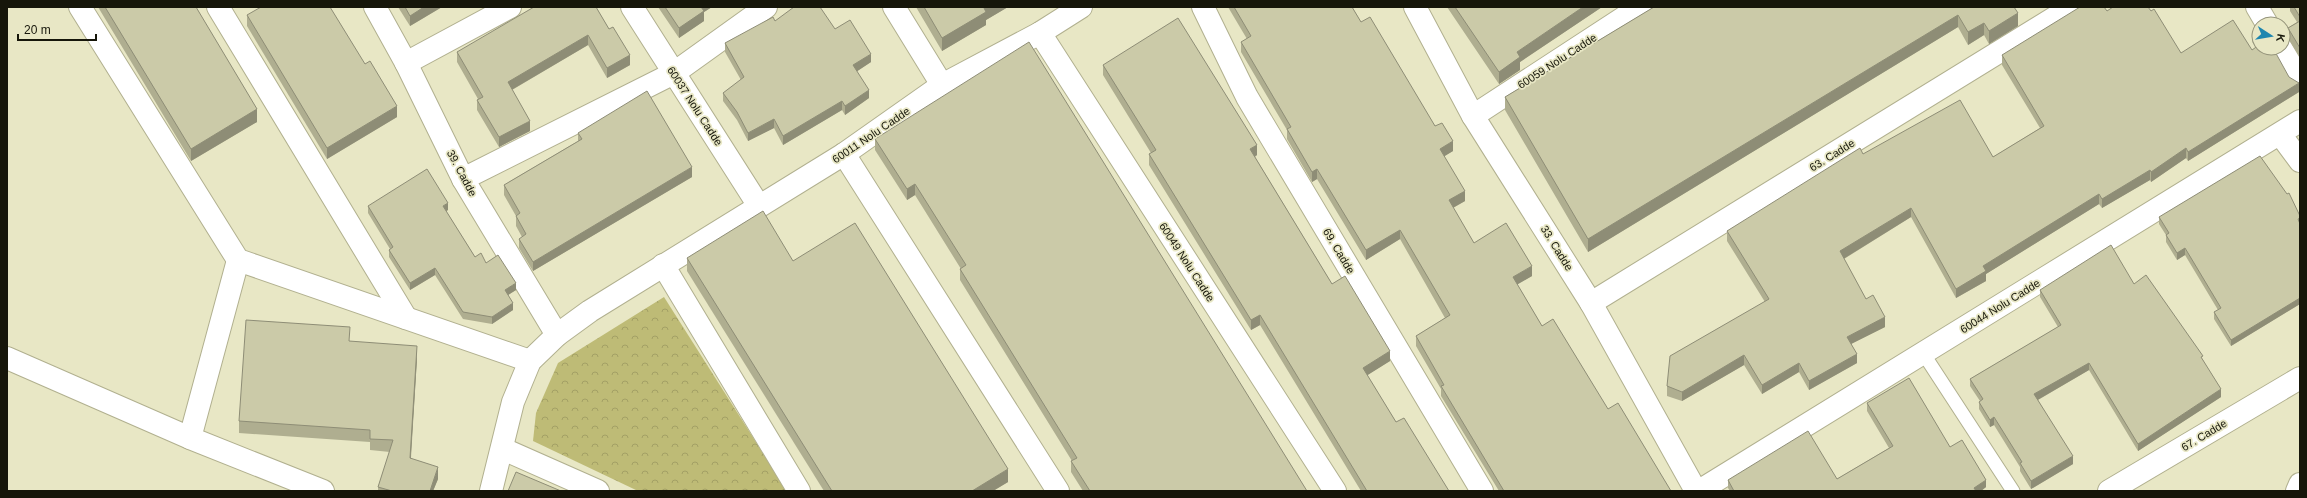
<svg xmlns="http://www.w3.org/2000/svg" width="2307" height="498" font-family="Arial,sans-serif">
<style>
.forest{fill:url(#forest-crowns)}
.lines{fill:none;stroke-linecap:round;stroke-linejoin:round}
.service-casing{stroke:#b1b08f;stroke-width:15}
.minor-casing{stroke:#b1b08f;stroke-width:24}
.service{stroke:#fff;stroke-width:13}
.minor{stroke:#fff;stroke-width:22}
.wall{fill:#afae90}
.shaded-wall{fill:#8e8d76}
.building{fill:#cbcaa8;stroke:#8e8d76}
.labels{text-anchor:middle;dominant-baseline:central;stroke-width:3.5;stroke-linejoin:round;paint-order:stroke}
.street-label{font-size:11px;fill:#16160a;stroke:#e8e7c5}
</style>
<defs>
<pattern id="forest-crowns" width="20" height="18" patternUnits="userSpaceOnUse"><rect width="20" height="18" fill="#bebb76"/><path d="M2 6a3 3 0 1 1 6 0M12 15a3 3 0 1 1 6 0" fill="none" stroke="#a3a065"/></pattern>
</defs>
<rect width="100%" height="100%" fill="#e8e7c5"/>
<path class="forest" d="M664 297 787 491H638L533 441 536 413 558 363Z"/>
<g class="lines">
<g class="service-casing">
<path id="service" d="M1923 353 2013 491"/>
</g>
<g class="minor-casing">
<g id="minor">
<path d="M80 7 238 260 530 361"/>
<path d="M218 7 406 318"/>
<path d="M375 7 406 63 463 179 557 335"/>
<path d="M632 7 759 206"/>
<path d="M894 7 942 85"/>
<path d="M1203 7 1247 97 1482 491"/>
<path d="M1415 7 1473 116 1591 303 1696 491"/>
<path d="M2257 7 2267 24"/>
<path d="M1040 33 1335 491"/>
<path d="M2281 48 2300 80"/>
<path d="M406 63 510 7"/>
<path d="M1473 116 1640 7"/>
<path d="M2280 134 2300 161"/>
<path d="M844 154 1058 491"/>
<path d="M463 179 674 73 766 7"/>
<path d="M663 265 799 491"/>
<path d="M1591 303 2072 7"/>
<path d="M7 358 190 438 323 491"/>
<path d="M190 438 238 260"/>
<path d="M503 449 598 491"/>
<path d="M491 491 513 402 530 361 557 335 590 311 844 154 942 85 1040 33 1081 7"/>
<path d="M1699 491 2300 121"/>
<path d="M2109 491 2300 378"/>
<path d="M2297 491 2300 484"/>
</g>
</g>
<use href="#service" class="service"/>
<use href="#minor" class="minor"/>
</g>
<g class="wall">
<path d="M98 7H196L257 122 191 161Z"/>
<path d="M398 7H442L410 26Z"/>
<path d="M596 7 630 65 607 78 588 45 512 90 530 131 499 147 477 110V100L478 99 457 62V52Z"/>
<path d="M658 7H712L704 12V21L679 38Z"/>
<path d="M916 7H1008L986 20V25L942 51Z"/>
<path d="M1228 7H1352L1361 22 1453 151 1444 156 1465 201 1453 208 1474 243 1532 276 1517 284 1542 326 1671 491H1499L1441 396V389L1416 346V336L1445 318 1400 239 1366 260 1317 179 1312 182 1287 139V130L1241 52V42L1247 39Z"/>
<path d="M1447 7H1602L1520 62V70L1499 84Z"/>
<path d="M1654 7H2014L2018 26 1989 44 1984 35 1968 45 1958 27 1588 252 1505 110V97Z"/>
<path d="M2290 7H2300V57L2288 38V28L2297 22 2290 11Z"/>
<path d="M2107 11 2181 53 2252 50 2289 77 2299 92 2188 161 2186 158 2151 182 2150 180 2102 208 2099 204 1986 274V281L1956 298 1911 217 1844 259 1866 299 1885 327 1851 344 1857 363 1809 390 1799 372 1762 394 1744 365 1682 401 1667 396V386L1765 302 1727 241V231L1863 154 1993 157 2040 128 2002 65V55Z"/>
<path d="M247 15 397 117 327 159 247 26Z"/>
<path d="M775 21 835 29 871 62 857 71 869 98 845 115 842 110 783 145 774 128 748 141 737 120 723 101V93L741 80 725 52V43Z"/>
<path d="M1103 65 1257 155 1255 157 1332 284 1390 361 1367 375 1396 422 1449 491H1361L1260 325 1251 330 1149 165V154L1151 153 1103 75Z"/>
<path d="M578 133 692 177 533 271 519 248V239L522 237 516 226V216L504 195V185L578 141Z"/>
<path d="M875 139 1307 491H1083L1071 472V461H1072L960 280V269H961L915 195 907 200 875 150Z"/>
<path d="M368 206 448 210 446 211 475 257 486 263 516 290 508 295 513 310 492 324 463 319 435 275 410 290 389 257V250L390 249 368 213Z"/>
<path d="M2300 216V304L2231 346 2214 319V312L2218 310 2185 255 2177 260 2166 242V235L2159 224V217Z"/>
<path d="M687 258 1008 482 993 491H824L687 271Z"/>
<path d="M2134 284 2203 360 2221 397 2138 451 2089 370 2038 400 2073 464 2031 489 2020 471V467L1994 425 1990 427 1979 409V402L1980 401 1970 386V379L2058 327 2040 297V290Z"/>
<path d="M350 341 417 358 411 458 438 479 433 491H378V487L390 452 370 450V442L239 433V421Z"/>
<path d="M1867 403 1950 447 1986 487 1981 491H1730L1728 488V480L1837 479 1889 448 1867 411Z"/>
</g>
<g class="shaded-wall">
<path d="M424 7H442L410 26V16Z"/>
<path d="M700 7H712L704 12V21L679 38V28Z"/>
<path d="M986 7H1008L986 20V25L942 51V38Z"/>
<path d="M1583 7H1602L1520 62V70L1499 84V72L1517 52Z"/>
<path d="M2018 13V26L1989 44V31Z"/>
<path d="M1958 15V27L1588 252V239Z"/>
<path d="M1984 23V35L1968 45V32Z"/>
<path d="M588 35V45L508 92V82Z"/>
<path d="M871 54V62L853 74V65Z"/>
<path d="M630 55V65L607 78V68Z"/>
<path d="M2299 83V92L2188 161V152Z"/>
<path d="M869 90V98L845 115V106Z"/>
<path d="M842 101V110L783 145V136Z"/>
<path d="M397 106V117L327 159V148Z"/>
<path d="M257 109V122L191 161V149Z"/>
<path d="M774 119V128L748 141V133Z"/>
<path d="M530 121V131L499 147V137Z"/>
<path d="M1453 141V151L1440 159V149Z"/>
<path d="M1257 145V155L1250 159V149Z"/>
<path d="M2186 148V158L2151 182V172Z"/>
<path d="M692 167V177L533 271V262Z"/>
<path d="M1317 169V179L1312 182V172Z"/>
<path d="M2150 170V180L2102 208V199Z"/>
<path d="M915 184V195L907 200V189Z"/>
<path d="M1465 191V201L1449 210V200Z"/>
<path d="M2099 194V204L1986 274V281L1956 298V289L1983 266Z"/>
<path d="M448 203V210L443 213V206Z"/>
<path d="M1911 208V217L1840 261V251Z"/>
<path d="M1400 230V239L1366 260V250Z"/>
<path d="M2185 248V255L2177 260V253Z"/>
<path d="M1532 266V276L1513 287V277Z"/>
<path d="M435 268V275L410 290V283Z"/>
<path d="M516 283V290L505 297V290Z"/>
<path d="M2300 298V304L2231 346V340Z"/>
<path d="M513 303V310L492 324V317Z"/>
<path d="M1260 315V325L1251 330V320Z"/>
<path d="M1885 317V327L1847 346V337Z"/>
<path d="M417 346V358L410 469V458Z"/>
<path d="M1390 351V361L1363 378V368Z"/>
<path d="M1857 354V363L1809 390V381Z"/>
<path d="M1744 355V365L1682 401V392Z"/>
<path d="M1799 363V372L1762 394V385Z"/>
<path d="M2089 363V370L2034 402V394Z"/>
<path d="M2221 389V397L2138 451V444Z"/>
<path d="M1994 417V425L1990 427V420Z"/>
<path d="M2073 456V464L2031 489V481Z"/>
<path d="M438 467V479L433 491H430Z"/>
<path d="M1008 469V482L993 491H972Z"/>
<path d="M1986 480V487L1981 491H1974V488Z"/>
</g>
<g class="building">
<path d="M105 7H196L257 109 191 149Z"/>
<path d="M261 7H330L365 64 370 61 397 106 327 148 247 15Z"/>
<path d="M405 7H424L410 16Z"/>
<path d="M534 7H596L609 29 613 27 630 55 607 68 588 35 508 82 530 121 499 137 477 100 483 97 457 52Z"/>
<path d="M665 7H701L704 11 679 28Z"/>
<path d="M794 7H820L835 29 850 20 871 54 853 65 869 90 845 106 842 101 783 136 774 119 748 133 737 112 723 93 744 77 725 43 773 17 775 21Z"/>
<path d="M924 7H986L984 8 986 12 942 38Z"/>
<path d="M1234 7H1352L1361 22 1370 17 1435 126 1442 123 1453 141 1440 149 1465 191 1449 200 1474 243 1506 223 1532 266 1513 277 1542 326 1553 319 1608 409 1618 403 1671 491H1504L1441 386 1444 385 1416 336 1450 315 1400 230 1366 250 1317 169 1312 172 1287 129 1291 127 1241 42 1251 36Z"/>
<path d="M1455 7H1583L1517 52 1520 57 1499 72Z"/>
<path d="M1654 7H2014L2018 13 1989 31 1984 23 1968 32 1958 15 1588 239 1505 97Z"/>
<path d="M2080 7H2104L2107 11 2113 7H2148L2151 11 2154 9 2181 53 2233 20 2252 50 2259 45V48H2273L2289 77 2299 83 2188 152 2186 148 2151 172 2150 170 2102 199 2099 194 1983 266 1986 271 1956 289 1911 208 1840 251 1866 299 1873 295 1885 317 1847 337 1857 354 1809 381 1799 363 1762 385 1744 355 1682 392 1667 386 1670 356 1769 299 1727 231 1860 148 1863 154 1960 100 1993 157 2044 126 2002 55Z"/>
<path d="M2294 7H2300V17Z"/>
<path d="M1178 18 1257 145 1250 149 1332 284 1345 276 1390 351 1363 368 1396 422 1404 418 1449 491H1367L1260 315 1251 320 1149 154 1156 150 1103 65Z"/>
<path d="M2300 21V48L2288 28Z"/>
<path d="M1029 42 1307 491H1090L1071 461 1077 458 960 269 966 265 915 184 907 189 875 139Z"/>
<path d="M647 91 692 167 533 262 519 239 526 234 516 216 520 213 504 185 582 139 578 133Z"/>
<path d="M2260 156 2287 194 2289 193 2300 216V218L2298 219 2300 224V298L2231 340 2214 312 2221 308 2185 248 2177 253 2166 235 2169 233 2159 217Z"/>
<path d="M427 169 448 203 443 206 475 257 481 253 486 263 498 255 516 283 505 290 513 303 492 317 463 312 435 268 410 283 389 250 393 247 368 206Z"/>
<path d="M763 211 793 261 855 223 1008 469 972 491H832L687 258Z"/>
<path d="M2111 245 2134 284 2146 275 2203 356 2201 357 2221 389 2138 444 2089 363 2034 394 2073 456 2031 481 2020 463 2022 462 1994 417 1990 420 1979 402 1983 399 1970 379 2061 325 2040 290Z"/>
<path d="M246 320 350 327 349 341 417 346 410 458 438 467 430 491H392L378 487 393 440 370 439V430L239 421Z"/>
<path d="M1909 378 1950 447 1962 440 1986 480 1974 488 1976 491H1734L1728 480 1808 431 1837 479 1893 446 1867 403Z"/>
<path d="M516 472 561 491H508Z"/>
</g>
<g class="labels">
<g class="street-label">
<text transform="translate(1557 61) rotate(-33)">60059 Nolu Cadde</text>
<text transform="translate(695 106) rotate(57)">60037 Nolu Cadde</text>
<text transform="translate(871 135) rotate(-34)">60011 Nolu Cadde</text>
<text transform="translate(1832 155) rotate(-32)">63. Cadde</text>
<text transform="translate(462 173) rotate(62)">39. Cadde</text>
<text transform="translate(1557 248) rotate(58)">33. Cadde</text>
<text transform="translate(1339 251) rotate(59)">69. Cadde</text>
<text transform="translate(1187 262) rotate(57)">60049 Nolu Cadde</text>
<text transform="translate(2000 306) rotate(-32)">60044 Nolu Cadde</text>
<text transform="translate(2204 435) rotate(-31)">67. Cadde</text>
</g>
</g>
<rect width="2307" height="498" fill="none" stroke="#16160a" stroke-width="16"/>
<g transform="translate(2271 36) rotate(102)"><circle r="19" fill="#e8e7c5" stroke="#94937a"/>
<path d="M0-3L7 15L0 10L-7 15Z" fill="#1e86af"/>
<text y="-6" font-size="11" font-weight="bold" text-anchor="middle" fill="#16160a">K</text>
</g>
<path d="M18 34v6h78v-6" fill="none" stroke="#16160a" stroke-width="2"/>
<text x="24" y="34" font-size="12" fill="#16160a" stroke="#e8e7c5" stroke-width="3" paint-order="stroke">20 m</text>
</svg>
